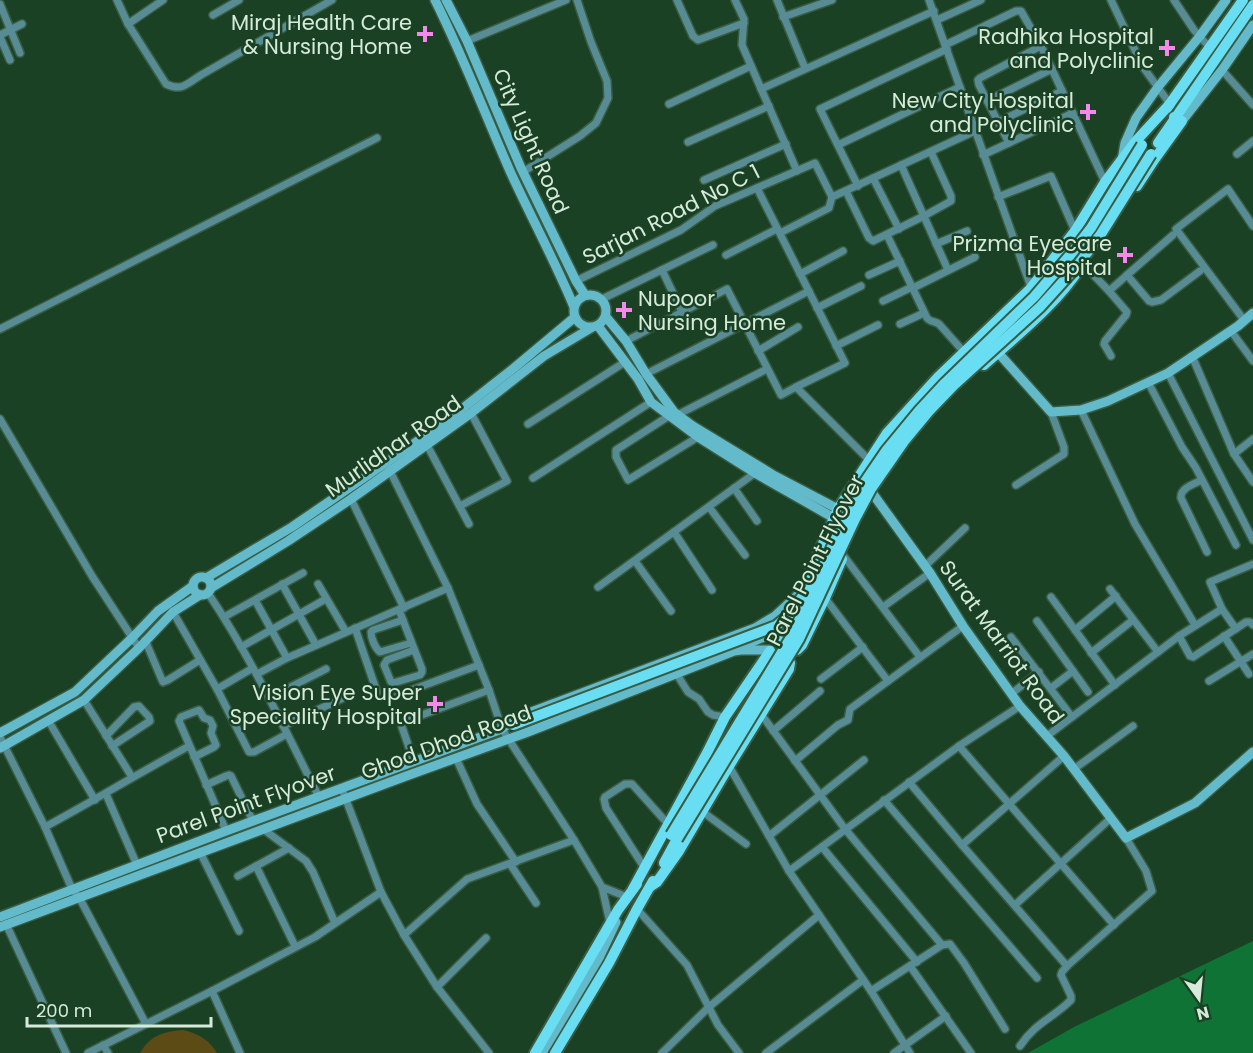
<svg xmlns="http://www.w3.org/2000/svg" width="1253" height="1053" font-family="Poppins,sans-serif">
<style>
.green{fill:#5d4b15}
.water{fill:#107336}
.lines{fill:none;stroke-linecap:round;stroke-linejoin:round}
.street-casing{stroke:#395c42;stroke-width:10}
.secondary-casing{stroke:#395c42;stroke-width:12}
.primary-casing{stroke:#395c42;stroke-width:14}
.street{stroke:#578c95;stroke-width:7}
.secondary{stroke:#63baca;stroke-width:9}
.primary{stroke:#69def2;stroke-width:10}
.primary-bridge-casing{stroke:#395c42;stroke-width:14;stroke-linecap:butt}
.primary-bridge{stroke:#69def2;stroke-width:10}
.poi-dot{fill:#f688ed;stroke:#1b4125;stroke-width:2}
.labels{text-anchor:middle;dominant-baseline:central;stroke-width:5;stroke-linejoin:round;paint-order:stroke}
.poi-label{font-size:21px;fill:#d6ebd9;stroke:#1b4125;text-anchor:end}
.street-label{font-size:21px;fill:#d6ebd9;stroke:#1b4125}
</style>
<rect width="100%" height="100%" fill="#1b4125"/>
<path class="green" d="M184 1030C200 1035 208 1039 217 1053H140C150 1035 165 1031 184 1030Z"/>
<path class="water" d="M1253 941V1053H1028L1074 1027Z"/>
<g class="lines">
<g class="street-casing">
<g id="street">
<path d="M117 0 128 24 166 84C182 92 188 83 201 75L332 0"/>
<path d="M677 0 693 36 698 40 744 23"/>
<path d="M735 0 744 19 742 45 797 171"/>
<path d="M777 0 805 68"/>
<path d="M929 0 1032 290"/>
<path d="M1111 0 1143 67 1170 104"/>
<path d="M1174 0 1194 30 1210 48"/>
<path d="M0 4 20 53"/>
<path d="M213 15 239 0"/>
<path d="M783 17 832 0"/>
<path d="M937 20 981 0"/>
<path d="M128 24 163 0"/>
<path d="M0 35 22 24"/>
<path d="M0 37 10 60"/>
<path d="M467 41 566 0"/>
<path d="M945 45 1016 11H1021L1041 46 1105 182"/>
<path d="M1222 70 1253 105"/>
<path d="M761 89 934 11"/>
<path d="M987 101 1052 69"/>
<path d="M669 104 751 66"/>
<path d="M998 122 1062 91"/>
<path d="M688 142 769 106"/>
<path d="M1009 143 979 85 978 80 980 78 1041 46"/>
<path d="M838 145 960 87"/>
<path d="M1237 154 1253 141"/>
<path d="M983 155 1073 113"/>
<path d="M901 165 948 270"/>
<path d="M523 172 580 136 596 123 608 98 607 81 591 42 577 0"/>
<path d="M873 178 899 229"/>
<path d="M704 180 786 144"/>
<path d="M858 186 820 109 947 49"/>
<path d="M757 188 845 363 796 387 869 460"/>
<path d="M846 191 869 238 873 241 924 216 951 201V196L931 152"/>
<path d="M998 197 1051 176 1075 231"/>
<path d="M780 233 829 208 832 197"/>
<path d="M887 235 927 318C930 322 935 321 939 324L964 352"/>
<path d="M936 244 967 231"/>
<path d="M726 255 777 229"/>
<path d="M1083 264 1109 291 1127 275 1149 301 1152 302 1161 300 1200 271"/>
<path d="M662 270 682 312"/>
<path d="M800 274 843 251"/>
<path d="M869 275 900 261"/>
<path d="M1127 275 1173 235"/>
<path d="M576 281 681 230 715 206 815 163 832 197 975 131"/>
<path d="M913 288 975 257"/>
<path d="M1109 291 1127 312 1126 315 1105 341 1104 344 1111 356"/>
<path d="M602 299 713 245"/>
<path d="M883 301 912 287"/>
<path d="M817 308 861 286"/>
<path d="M1244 320 1176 229 1228 189 1253 226"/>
<path d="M900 324 924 313"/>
<path d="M0 329 377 138"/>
<path d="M1231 331 1253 361"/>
<path d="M626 341 727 289 781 395 796 387"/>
<path d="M836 346 878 325"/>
<path d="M758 351 798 327"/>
<path d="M1192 356 1234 454 1253 482"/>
<path d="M1168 373 1253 540"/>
<path d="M646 374 809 291"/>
<path d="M1148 382 1182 447 1196 468 1236 545"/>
<path d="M1081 410 1135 524 1195 625"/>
<path d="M672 414 616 450V457L628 480 698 437"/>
<path d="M677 415 767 369"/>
<path d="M0 419 92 576 139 648"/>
<path d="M528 424 625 362"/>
<path d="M427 445 469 524"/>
<path d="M1234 454 1253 439"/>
<path d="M388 467 448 588 489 690 502 729 574 840 602 887"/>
<path d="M533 478 651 402"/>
<path d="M1202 480C1194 484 1180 488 1181 498L1207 552"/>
<path d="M1016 485 1064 454V447L1051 412"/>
<path d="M734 488 757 521"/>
<path d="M351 499 404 608"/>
<path d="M460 506 507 481 471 413"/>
<path d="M709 507 745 555"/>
<path d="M674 532 712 590"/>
<path d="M843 555 920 657"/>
<path d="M635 561 671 611"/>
<path d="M925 566 965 528"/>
<path d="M282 584 316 645"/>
<path d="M318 584 346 632"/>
<path d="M598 587 755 473"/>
<path d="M1110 589 1158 652"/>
<path d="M208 593C251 657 284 728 319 797"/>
<path d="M1051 597 1115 685"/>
<path d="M825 598 888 681"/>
<path d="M255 600 287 658"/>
<path d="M883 607 930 573"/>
<path d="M1222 609 1236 629"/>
<path d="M399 610 422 669V672L420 675 393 683 391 682 384 665 387 660 414 650"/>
<path d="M173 612 217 689 249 752H254L287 734"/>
<path d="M224 617 303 573"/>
<path d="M403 620 373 630 371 632C371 638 375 648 380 652L411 643"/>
<path d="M1037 621 1088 692"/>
<path d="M355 628 377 692"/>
<path d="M1075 630 1116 596"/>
<path d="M1179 636 1190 656 1193 657 1246 622H1250L1253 625"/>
<path d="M1224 636 1249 674"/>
<path d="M1011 637 1072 717"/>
<path d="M145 640 162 680 163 682 168 680 200 660"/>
<path d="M241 647 324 600"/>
<path d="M1091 653 1133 620"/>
<path d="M676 673 688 692 699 699 708 712 713 715 725 717"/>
<path d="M257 674 287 658 448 588"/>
<path d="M821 679 863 647"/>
<path d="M1209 681 1253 654"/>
<path d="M1051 688 1073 671"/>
<path d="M217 689 253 668"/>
<path d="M1011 694 1039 672"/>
<path d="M398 695 479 665"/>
<path d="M269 698 326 669"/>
<path d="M84 700 132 777"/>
<path d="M761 714 845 829 942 945"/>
<path d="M48 720 95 800"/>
<path d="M283 726 343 698"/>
<path d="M773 731 820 691"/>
<path d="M106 736 134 707 139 706 149 717 150 721 112 746"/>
<path d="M1047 736 1179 636 1222 609 1210 582 1253 564"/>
<path d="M0 737 45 827 72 889 79 897 146 1024"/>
<path d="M959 746 1114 925"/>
<path d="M707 753 729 766 789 871 871 991 910 1053"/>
<path d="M194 757 214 747 216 745 211 733 213 726 210 720 204 718 199 710 181 717 179 721C195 758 211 794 226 831"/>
<path d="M456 758 477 804 516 862"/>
<path d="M795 761 838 725 848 720 850 709 963 626"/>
<path d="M414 762 402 727V723L403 722 489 690"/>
<path d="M1074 769 1133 726"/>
<path d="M909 782 962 845 1067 966 1152 891 1146 871 1126 838"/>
<path d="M206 785 226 776 229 775 231 776 253 821"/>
<path d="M342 789 381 892"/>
<path d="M106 794 137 865"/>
<path d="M884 800 1037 978"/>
<path d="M703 812 746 844"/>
<path d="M45 827C93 801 141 772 189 746"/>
<path d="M263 829 306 861 313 872 335 923"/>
<path d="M769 836 864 760"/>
<path d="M962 845 1064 756"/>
<path d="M822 847 917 962"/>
<path d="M200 852 239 931"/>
<path d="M510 864 536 903"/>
<path d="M256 866 295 946"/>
<path d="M644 867 606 808 604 799 605 797 625 784H632L668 824"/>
<path d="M789 871 959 746 1020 706"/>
<path d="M238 876 289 848"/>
<path d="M1015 905 1111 818"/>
<path d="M637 909 687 965 718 1025 739 1053"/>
<path d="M610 923 602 887 627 897"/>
<path d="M6 924 66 1053"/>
<path d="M404 935 467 879 574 840"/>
<path d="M910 966 971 1053"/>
<path d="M437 987 486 938"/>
<path d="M212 991 240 1053"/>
<path d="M871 991 942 945 950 944 964 963 1005 1029"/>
<path d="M103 1045 108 1053"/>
<path d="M1020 1046C1035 1023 1053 1018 1071 1000V996L1061 975 1062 972 1067 966"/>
<path d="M88 1053 212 991 315 937 381 892 404 935 437 987 489 1053"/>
<path d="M662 1053 709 1007 819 915"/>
<path d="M766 1053 863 980"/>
<path d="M894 1053 946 1016"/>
</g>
</g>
<g class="secondary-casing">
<g id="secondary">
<path d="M435 0C463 56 485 114 510 171 531 217 555 261 574 307"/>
<path d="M446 0 467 41 521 168 576 281 585 295"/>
<path d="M1182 121 1222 70 1253 25"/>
<path d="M1122 160 1125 143 1136 118 1158 87 1200 36 1226 0"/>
<circle cx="590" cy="311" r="16"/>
<path d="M606 317 626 341 646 374 674 412 693 426 775 476 838 509"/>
<path d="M598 326 638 379 651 402 698 437 755 473 834 518 839 520"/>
<path d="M994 348 1051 412 1081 410 1108 401 1168 373 1238 326 1253 313"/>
<path d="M873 494 930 573 963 626 1020 706 1064 756 1126 838 1195 803 1253 752"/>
<circle cx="202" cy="586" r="9"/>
<path d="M206 578 292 527 444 423 514 368 575 317"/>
<path d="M211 588 288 541 351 499 471 413 544 356 591 328"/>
<path d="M740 649 752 642 771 634 778 638"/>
<path d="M0 733 75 692 132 638 158 611 193 586"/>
<path d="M0 748 84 700 139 648 173 612 200 595"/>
<path d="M0 917 226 831 502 729 518 717 755 628 775 616 802 591H805"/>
<path d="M0 927 409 775 528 732 734 651 741 650H770"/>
<path d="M542 1053 599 958 616 922"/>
</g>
</g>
<g class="primary-casing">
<g id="primary">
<path d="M1167 108 1243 0"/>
<path d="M1158 143 1253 5"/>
<path d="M1137 186 1154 160 1182 121 1174 117"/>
<path d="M984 365C1019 334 1057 304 1082 265"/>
<path d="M800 596 838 509 887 433 938 377 1030 289 1075 231 1105 182 1135 142 1170 104"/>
<path d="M780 637 792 613"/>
<path d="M797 650 802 645 825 598 842 559"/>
<path d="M664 863 677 839"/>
<path d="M651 886 657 882 679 851 729 766 789 669 790 663"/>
<path d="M633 889 707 753 725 717 770 651"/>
<path d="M535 1053 618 910 637 884"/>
<path d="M555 1053 609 963 637 909 653 881"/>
</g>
</g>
<use href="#street" class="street"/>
<use href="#secondary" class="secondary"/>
<use href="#primary" class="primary"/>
<g class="primary-bridge-casing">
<g id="primary-bridge">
<path d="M513 725 776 626 787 617 808 589"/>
<path d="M671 835 793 634 845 518 862 486 886 451 919 411 945 383 1034 297 1071 254 1091 228 1142 145"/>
<path d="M677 839 799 639 855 519 871 489 905 440 929 411 954 385 1040 307 1078 265 1101 234 1151 154"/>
</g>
</g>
<use href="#primary-bridge" class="primary-bridge"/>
</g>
<g class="poi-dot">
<path d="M422 25h6v6h6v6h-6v6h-6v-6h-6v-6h6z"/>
<path d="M1164 39h6v6h6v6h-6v6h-6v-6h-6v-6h6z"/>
<path d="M1085 103h6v6h6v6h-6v6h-6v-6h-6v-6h6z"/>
<path d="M1122 246h6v6h6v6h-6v6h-6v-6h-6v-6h6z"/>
<path d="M621 301h6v6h6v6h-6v6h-6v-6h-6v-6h6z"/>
<path d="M432 695h6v6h6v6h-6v6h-6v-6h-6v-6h6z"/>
</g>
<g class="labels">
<g class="poi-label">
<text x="412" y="22">Miraj Health Care<tspan x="412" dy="24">&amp; Nursing Home</tspan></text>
<text x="1154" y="36">Radhika Hospital<tspan x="1154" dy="24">and Polyclinic</tspan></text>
<text x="1074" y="100">New City Hospital<tspan x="1074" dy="24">and Polyclinic</tspan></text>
<text x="1112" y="243">Prizma Eyecare<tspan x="1112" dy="24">Hospital</tspan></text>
<text x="638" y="298" text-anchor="start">Nupoor<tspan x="638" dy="24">Nursing Home</tspan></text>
<text x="422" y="692">Vision Eye Super<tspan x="422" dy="24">Speciality Hospital</tspan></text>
</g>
<g class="street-label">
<text transform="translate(531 141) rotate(66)">City Light Road</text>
<text transform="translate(671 214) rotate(-27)">Sarjan Road No C 1</text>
<text transform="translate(393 446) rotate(-35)">Murlidhar Road</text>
<text transform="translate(815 560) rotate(-63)">Parel Point Flyover</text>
<text transform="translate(1002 642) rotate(54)">Surat Marriot Road</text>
<text transform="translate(446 742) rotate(-20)">Ghod Dhod Road</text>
<text transform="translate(246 804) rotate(-20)">Parel Point Flyover</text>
</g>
</g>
<g transform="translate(1199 999) rotate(165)" stroke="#1b4125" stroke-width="4.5" paint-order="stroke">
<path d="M0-4.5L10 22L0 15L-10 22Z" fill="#d6ebd9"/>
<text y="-9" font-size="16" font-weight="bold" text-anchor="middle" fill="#d6ebd9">N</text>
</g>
<path d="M27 1017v9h184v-9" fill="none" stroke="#d6ebd9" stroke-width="3"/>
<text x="36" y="1017" font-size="18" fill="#d6ebd9" stroke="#1b4125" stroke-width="4.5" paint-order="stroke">200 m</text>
</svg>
